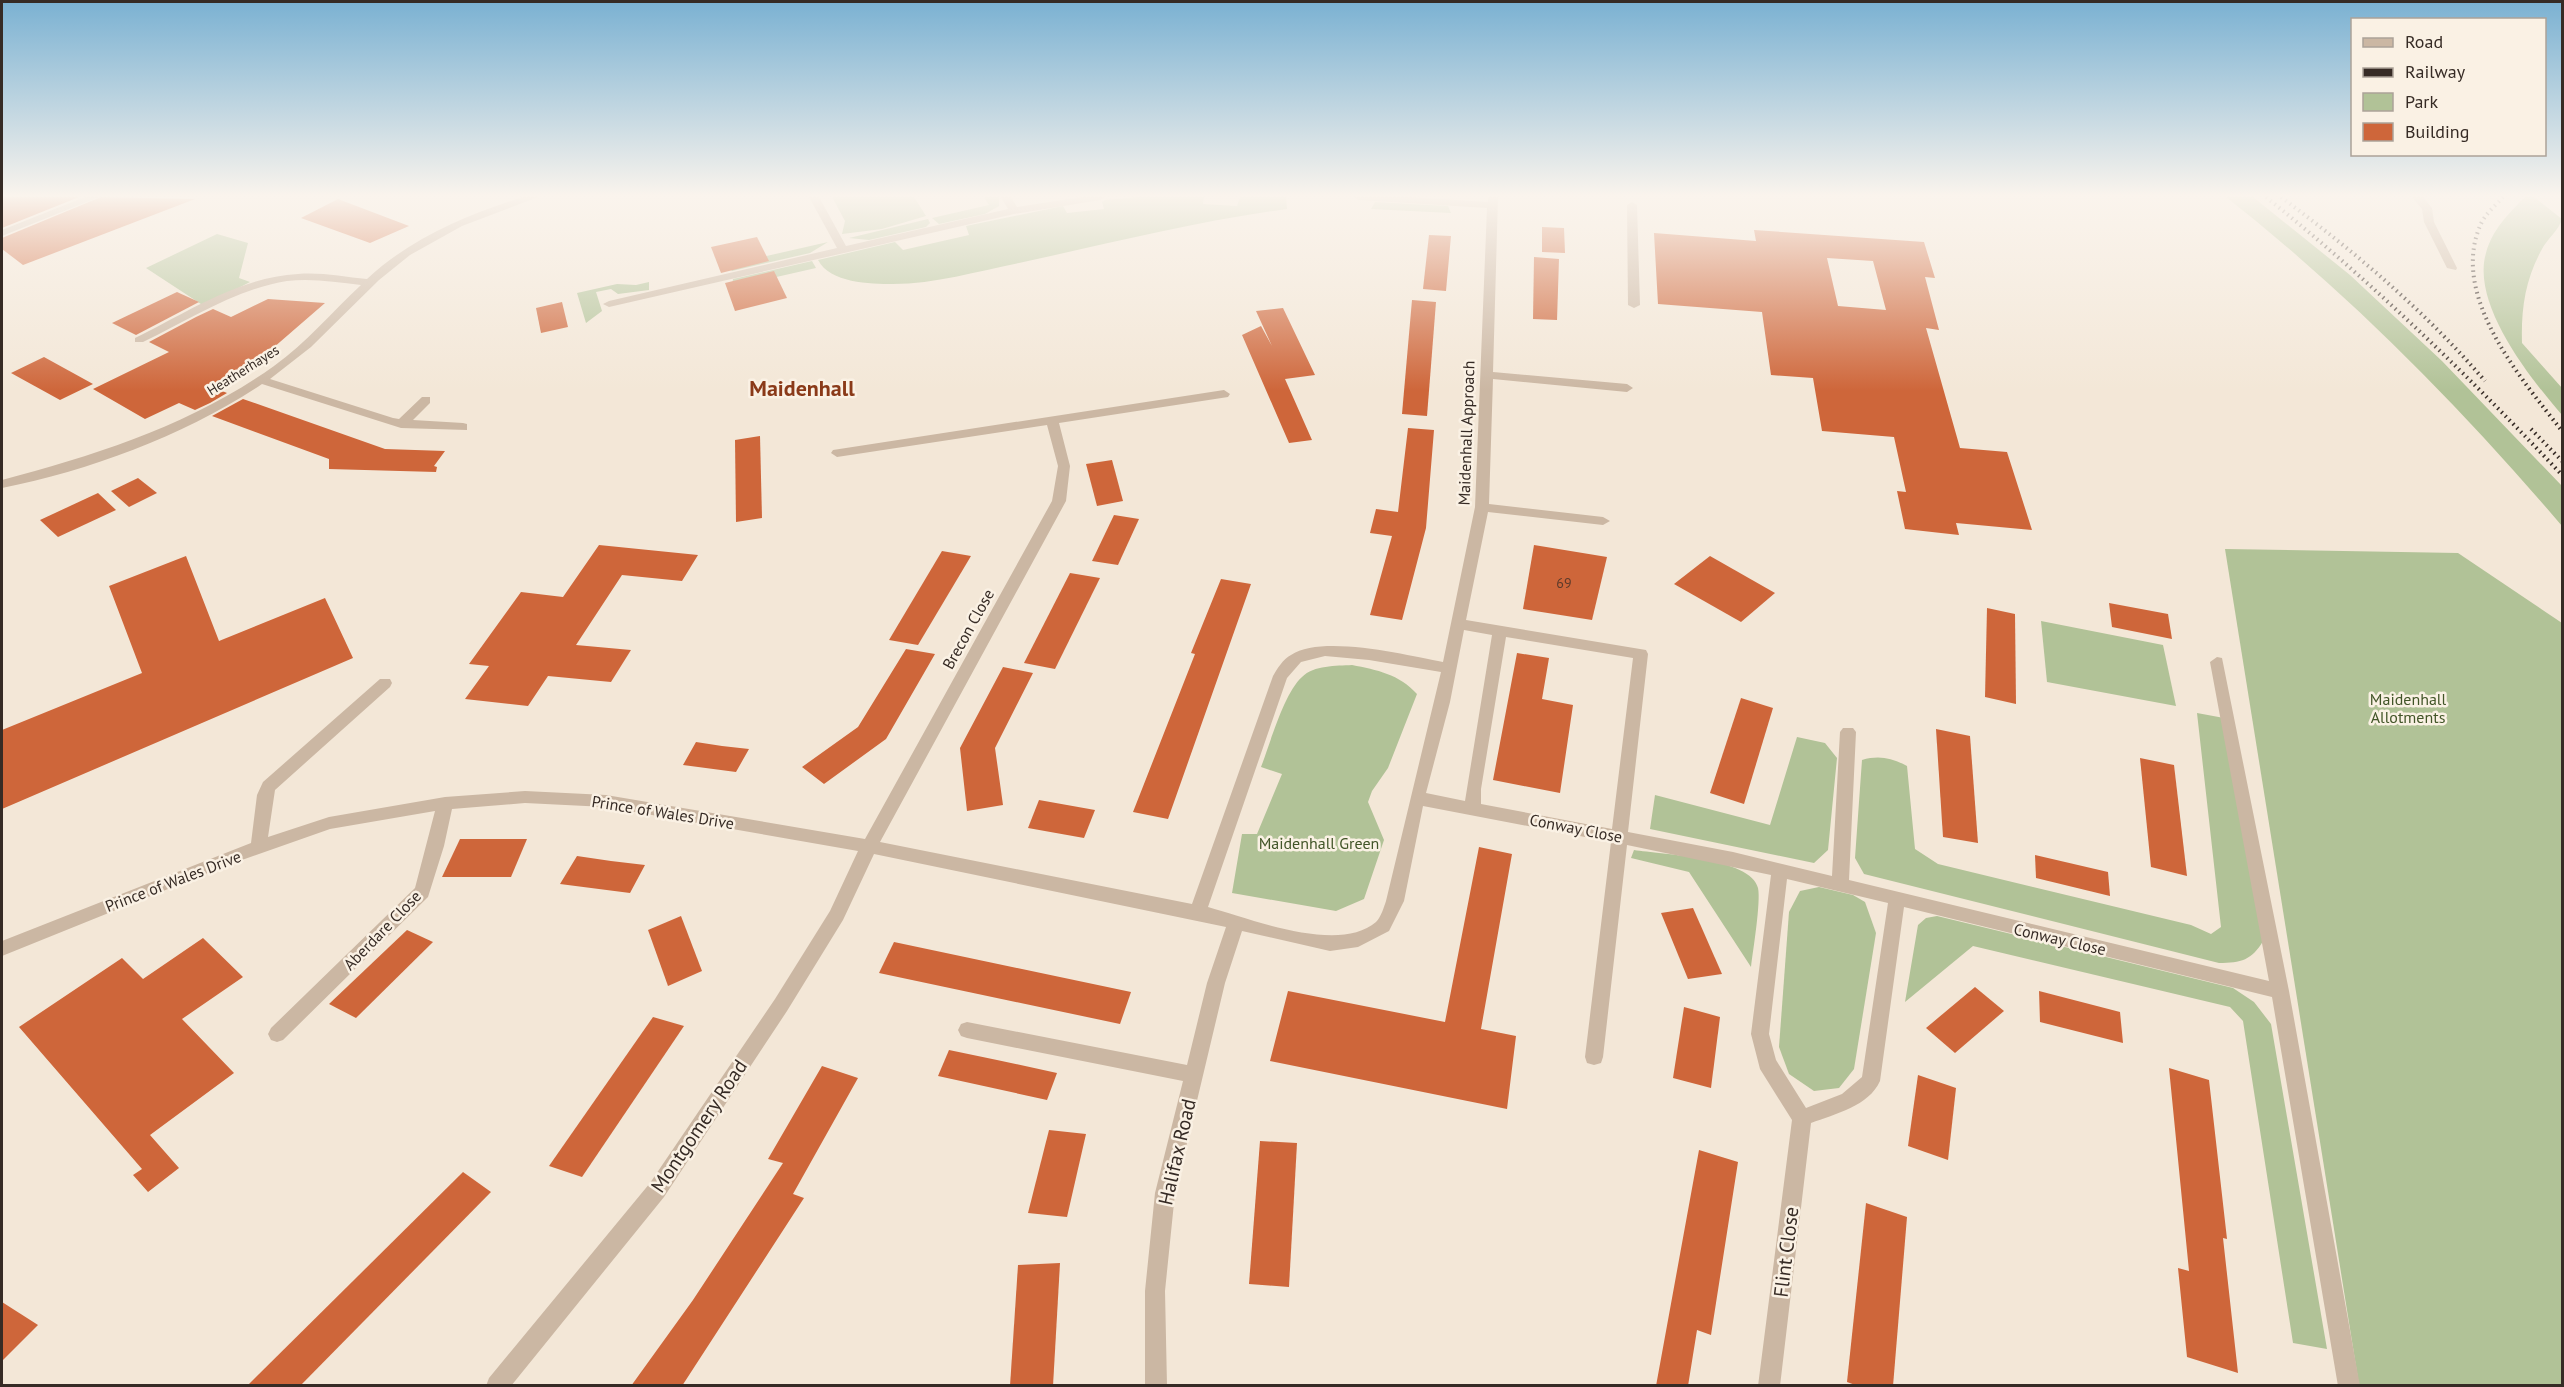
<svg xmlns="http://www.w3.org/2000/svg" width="2564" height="1387" font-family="'PT Sans',sans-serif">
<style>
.green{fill:#b1c297}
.building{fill:#ce663a;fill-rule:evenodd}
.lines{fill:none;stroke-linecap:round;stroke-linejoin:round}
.minor{fill:#cbb7a3;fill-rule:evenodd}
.rail{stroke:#362b25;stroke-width:4;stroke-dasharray:1.5 4;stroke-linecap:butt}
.labels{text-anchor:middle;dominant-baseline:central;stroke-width:5;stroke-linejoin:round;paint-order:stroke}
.far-street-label{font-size:14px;fill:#362b25;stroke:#faf1e4}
.number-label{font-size:14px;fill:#5c3a2a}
.street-label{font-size:16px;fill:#362b25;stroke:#faf1e4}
.park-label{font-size:16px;fill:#425528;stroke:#faf1e4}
.near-street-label{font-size:20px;fill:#362b25;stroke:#faf1e4}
.district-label{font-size:22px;font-weight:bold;fill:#8a3a19;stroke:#faf1e4}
</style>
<rect width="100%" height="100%" fill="#f3e7d7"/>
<g class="green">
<path d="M832 197H914L926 216 882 229 842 234 845 221Z"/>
<path d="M984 197H999V206L985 214 939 224 932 218 989 205Z"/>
<path d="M1137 197H1204L1203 204 1237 206 1240 197H1286L1287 209C1197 221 1107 244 1019 263 978 271 935 284 893 284 870 284 830 283 818 260L895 242 903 250 969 235 966 226 1063 206 1067 213 1104 209 1102 202 1105 200Z"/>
<path d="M2226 197H2253L2350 275 2442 361 2562 486V526C2461 407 2348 293 2226 197Z"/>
<path d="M2525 197H2534L2562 219C2559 230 2547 239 2542 249 2525 280 2521 309 2522 343L2562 388V415C2530 378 2471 304 2486 253 2492 230 2509 213 2525 197Z"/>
<path d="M1375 202 1448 206 1451 213 1371 209Z"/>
<path d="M928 219 930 223 926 227 869 240 849 238Z"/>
<path d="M217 234 248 243 239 278 250 282 204 306 146 268Z"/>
<path d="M828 242 810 253 732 271 727 265Z"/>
<path d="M812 261 816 268 732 287 733 279Z"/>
<path d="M649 282V290L618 294 611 289 596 292 602 311 586 323 577 293 617 284 636 285Z"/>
<path d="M2225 549 2458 553 2562 623V1385H2359Z"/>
<path d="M2041 621 2163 645 2176 706 2047 682Z"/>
<path d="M1352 665C1377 670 1399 674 1417 694L1388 768 1372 791 1368 802 1384 840 1364 899 1336 911 1232 893 1242 834H1257L1282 774 1261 767C1270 744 1284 693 1302 677 1314 665 1336 666 1352 665Z"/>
<path d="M2197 713 2224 718 2263 941C2252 960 2241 963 2219 963L1864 874 1855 858 1862 760C1879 755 1892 758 1907 766L1915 849 1938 864 2191 925 2211 934 2221 927Z"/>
<path d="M1797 737 1825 743 1837 758 1828 850 1814 863 1650 829 1655 795 1770 825Z"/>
<path d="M1634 850C1660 854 1752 858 1758 888 1761 902 1753 950 1751 967L1689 872 1631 858Z"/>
<path d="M1819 887 1853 895 1865 902 1876 933 1854 1069 1839 1088 1814 1091 1789 1074 1779 1047 1789 912 1800 891Z"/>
<path d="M1937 916 2233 988 2254 1002 2271 1024 2327 1349 2293 1343 2243 1021 2230 1007 1973 946 1905 1002 1918 925 1926 918Z"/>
</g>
<g class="building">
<path d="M2 197H79L2 228Z"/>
<path d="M101 197 195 199 23 265 2 249V238Z"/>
<path d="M338 199 409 226 370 243 301 218Z"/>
<path d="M1542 227 1564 228 1565 253 1542 252Z"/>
<path d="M1754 230 1924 242 1935 278 1925 277 1939 330 1926 328 1960 448 2007 452 2032 530 1956 523 1959 535 1905 529 1897 491 1906 492 1894 437 1822 431 1813 378 1771 375 1762 312 1658 304 1654 233 1756 241ZM1827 258 1873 261 1886 310 1838 306Z"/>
<path d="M1429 235 1451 236 1446 291 1423 289Z"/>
<path d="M757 237 769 261 721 273 711 247Z"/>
<path d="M1534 257 1559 259 1557 320 1533 319Z"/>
<path d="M774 271 787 298 735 311 725 283Z"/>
<path d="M177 292 199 302 136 335 112 323Z"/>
<path d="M268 299 325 303 258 361 210 386 227 393 210 403 195 410 179 403 145 419 93 389 169 352 149 342 196 317 213 309 231 317Z"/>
<path d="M1412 300 1436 302 1427 416 1402 414Z"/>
<path d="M562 302 568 327 541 333 536 308Z"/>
<path d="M1283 308 1315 375 1285 379 1312 440 1289 443 1242 335 1261 326 1272 346 1256 311Z"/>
<path d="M44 357 93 384 60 400 11 373Z"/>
<path d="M243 399 385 449 445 451 434 466 437 467 436 472 329 469V459L212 416Z"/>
<path d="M1408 428 1434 430 1426 528 1402 620 1370 615 1392 536 1370 533 1376 509 1398 512Z"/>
<path d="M760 436 762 518 736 522 735 440Z"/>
<path d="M1112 460 1123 501 1097 506 1086 464Z"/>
<path d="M138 478 157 493 129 507 111 491Z"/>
<path d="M98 493 116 510 58 537 40 520Z"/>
<path d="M1114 515 1139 519 1118 565 1092 561Z"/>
<path d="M599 545 698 555 682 581 622 575 576 645 631 650 611 682 548 676 528 706 465 699 489 666 469 664 521 592 563 597Z"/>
<path d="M1534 545 1607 557 1592 620 1523 609Z"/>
<path d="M942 551 971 556 918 645 889 640Z"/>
<path d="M186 556 219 641 325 598 353 658 2 809V730L142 673 109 586Z"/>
<path d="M1710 556 1775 593 1741 622 1674 584Z"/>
<path d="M1070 573 1100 578 1055 669 1024 663Z"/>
<path d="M1221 579 1251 584 1168 819 1133 812 1195 654 1191 653Z"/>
<path d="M2109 603 2168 614 2172 639 2112 627Z"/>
<path d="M1987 608 2015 614 2016 704 1985 697Z"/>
<path d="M906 649 935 654 886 739 824 784 802 767 858 727Z"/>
<path d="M1517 653 1549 658 1542 699 1573 705 1560 793 1493 780Z"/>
<path d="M1003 667 1033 673 995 748 1003 805 967 811 960 748Z"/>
<path d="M1741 698 1773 708 1744 804 1710 793Z"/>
<path d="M1936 729 1970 736 1978 843 1943 837Z"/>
<path d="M696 742 722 746 749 749 736 772 683 765Z"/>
<path d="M2140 758 2174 765 2187 876 2151 867Z"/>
<path d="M1039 800 1095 810 1084 838 1028 828Z"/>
<path d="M460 839H527L511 877H442Z"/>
<path d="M1479 847 1512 854 1481 1029 1516 1036 1507 1109 1270 1061 1288 991 1445 1022Z"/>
<path d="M2035 855 2108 872 2110 896 2036 878Z"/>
<path d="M577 856 611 861 645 865 630 893 560 884Z"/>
<path d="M1693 908 1722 974 1688 979 1661 913Z"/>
<path d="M681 916 702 971 668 986 648 930Z"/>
<path d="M407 930 433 942 356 1018 329 1004Z"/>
<path d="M203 938 243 977 182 1019 234 1073 150 1135 179 1168 148 1192 133 1175 142 1169 19 1027 122 958 143 979Z"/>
<path d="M894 942 1131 992 1120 1024 879 973Z"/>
<path d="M1975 987 2004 1011 1955 1053 1926 1028Z"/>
<path d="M2039 991 2120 1012 2123 1043 2040 1022Z"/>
<path d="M1684 1007 1720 1017 1711 1088 1673 1078Z"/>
<path d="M653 1017 684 1026 582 1177 549 1166Z"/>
<path d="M949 1050 997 1060 1057 1073 1047 1100 938 1076Z"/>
<path d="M822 1066 858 1078 793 1194 804 1198 682 1386H631L693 1300 783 1163 768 1159Z"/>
<path d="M2169 1068 2209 1080 2227 1239 2223 1238 2238 1373 2187 1357 2178 1268 2189 1271Z"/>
<path d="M1918 1075 1956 1088 1948 1160 1908 1146Z"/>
<path d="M1049 1130 1086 1134 1067 1217 1028 1213Z"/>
<path d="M1260 1141 1297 1143 1289 1287 1249 1284Z"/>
<path d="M1699 1150 1738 1162 1711 1335 1697 1330 1688 1386H1656Z"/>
<path d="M463 1172 491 1192 300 1386H247Z"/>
<path d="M1866 1203 1907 1217 1893 1386H1858L1847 1382Z"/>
<path d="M1060 1263 1053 1386H1010L1018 1265Z"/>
<path d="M2 1302 38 1325 2 1361Z"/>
</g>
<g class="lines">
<g class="minor">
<path d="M85 197H99L2 236V230Z"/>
<path d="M523 197H538L462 226 410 255 379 280 311 347 270 379 393 418 399 419 422 397H430V403L413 420 463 423 467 424V430L401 428 262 384C186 435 91 470 2 488V480C97 455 193 424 274 366 306 343 332 312 361 285 336 282 311 278 287 281 236 289 189 320 143 342H135V338C186 313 239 277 298 274 321 272 344 277 367 279 411 238 466 215 523 197Z"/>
<path d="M809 197H819L846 246 1008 209 1001 197H1011L1017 207 1082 197H1105L1100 200 1014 214 609 307 603 304 609 301 837 248Z"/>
<path d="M1354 197H1409L1488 202V197H1498L1493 372 1627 384 1633 388 1627 392 1493 379 1489 504 1603 517 1610 521 1603 525 1488 512 1466 620 1646 650 1648 654 1628 832 1733 852 1832 876 1840 732 1843 728H1853L1856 732 1849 880 2269 981 2210 662 2217 657 2222 658 2289 991 2360 1386H2338L2272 997 1904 907 1880 1081C1869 1106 1835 1114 1811 1123L1780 1386H1758L1792 1120 1760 1069 1751 1034 1771 875 1627 845 1603 1057 1601 1063 1594 1065 1587 1063 1585 1057 1611 842 1423 806 1404 901 1389 931 1358 947 1330 951 1242 931 1225 983 1175 1193 1165 1291 1167 1386H1145V1291L1155 1193 1183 1081 967 1038 961 1036 958 1030 961 1024 967 1022 1187 1065 1207 983 1226 927 874 854 843 920 787 1011 664 1197 511 1386H486L489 1378 650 1183 775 999 830 911 858 851 606 807 525 803 452 809 444 846 428 897 283 1040 277 1042 271 1040 268 1034 271 1028 415 888 435 811 330 829 225 866 2 956V941L251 843 257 795 263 782 380 679H390L392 683 390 687 275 790 268 837 329 817 445 797 525 791 606 795 865 839 1052 501 1058 466 1047 425 837 457 831 453 833 450 1224 390 1230 394 1228 397 1059 423 1070 466 1066 501 880 842 1192 904 1273 676C1277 669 1283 659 1291 655 1322 634 1407 655 1443 662L1475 507 1487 208 1359 200ZM1464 630 1492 635 1465 801 1426 793 1450 702ZM1506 637 1633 658 1612 829 1481 804V789ZM1325 656 1369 660 1441 672 1386 901C1384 907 1381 917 1376 922 1339 954 1251 919 1208 907L1287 678 1301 662ZM1787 879 1888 903 1862 1077 1842 1094 1806 1108 1776 1060 1769 1034Z"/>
<path d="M2412 197H2423L2432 208 2434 222 2457 268 2456 270 2447 268 2424 222 2422 209Z"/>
<path d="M1632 202 1637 205 1640 305 1634 308 1628 305 1627 205Z"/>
</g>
<g class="rail">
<path d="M2266 197C2372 282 2469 376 2562 475"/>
<path d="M2281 197C2355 252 2425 311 2485 381"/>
<path d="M2503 197C2496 205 2484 215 2480 226 2450 297 2521 378 2562 431"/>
<path d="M2531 429 2562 461"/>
</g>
</g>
<linearGradient id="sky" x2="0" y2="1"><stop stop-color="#7ab1d2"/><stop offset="0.5" stop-color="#faf4ed"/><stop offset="1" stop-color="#faf4ed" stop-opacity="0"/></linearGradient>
<rect width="2564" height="391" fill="url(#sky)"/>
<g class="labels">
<g class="far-street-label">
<text transform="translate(243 370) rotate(-32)">Heatherhayes</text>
</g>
<g class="number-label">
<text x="1564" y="583">69</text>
</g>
<g class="street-label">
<text transform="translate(1466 433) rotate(-88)">Maidenhall Approach</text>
<text transform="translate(968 629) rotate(-61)">Brecon Close</text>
<text transform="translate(663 812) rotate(9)">Prince of Wales Drive</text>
<text transform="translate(1576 828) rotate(11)">Conway Close</text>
<text transform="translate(173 881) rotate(-21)">Prince of Wales Drive</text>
<text transform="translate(382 930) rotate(-46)">Aberdare Close</text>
<text transform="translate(2060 939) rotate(13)">Conway Close</text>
</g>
<g class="park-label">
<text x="2408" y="699">Maidenhall<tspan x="2408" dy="18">Allotments</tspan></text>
<text x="1319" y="843">Maidenhall Green</text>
</g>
<g class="near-street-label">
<text transform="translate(699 1126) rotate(-56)">Montgomery Road</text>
<text transform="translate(1177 1152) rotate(-77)">Halifax Road</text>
<text transform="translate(1786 1252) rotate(-83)">Flint Close</text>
</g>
<g class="district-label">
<text x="802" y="388">Maidenhall</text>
</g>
</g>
<rect width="2564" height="1387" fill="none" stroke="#362b25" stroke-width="6"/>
<rect x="2351" y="18" width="195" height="138" fill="#faf1e4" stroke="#aca298" stroke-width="1.5"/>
<rect x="2363" y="38" width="30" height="9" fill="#cbb7a3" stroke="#aca298" stroke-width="1.5"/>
<text x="2405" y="48" font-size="18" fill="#362b25">Road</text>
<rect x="2363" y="68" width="30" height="9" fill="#362b25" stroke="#aca298" stroke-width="1.5"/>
<text x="2405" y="78" font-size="18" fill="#362b25">Railway</text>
<rect x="2363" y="93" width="30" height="18" fill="#b1c297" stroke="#aca298" stroke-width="1.5"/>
<text x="2405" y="108" font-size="18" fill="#362b25">Park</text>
<rect x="2363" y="123" width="30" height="18" fill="#ce663a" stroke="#aca298" stroke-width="1.5"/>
<text x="2405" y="138" font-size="18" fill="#362b25">Building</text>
</svg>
